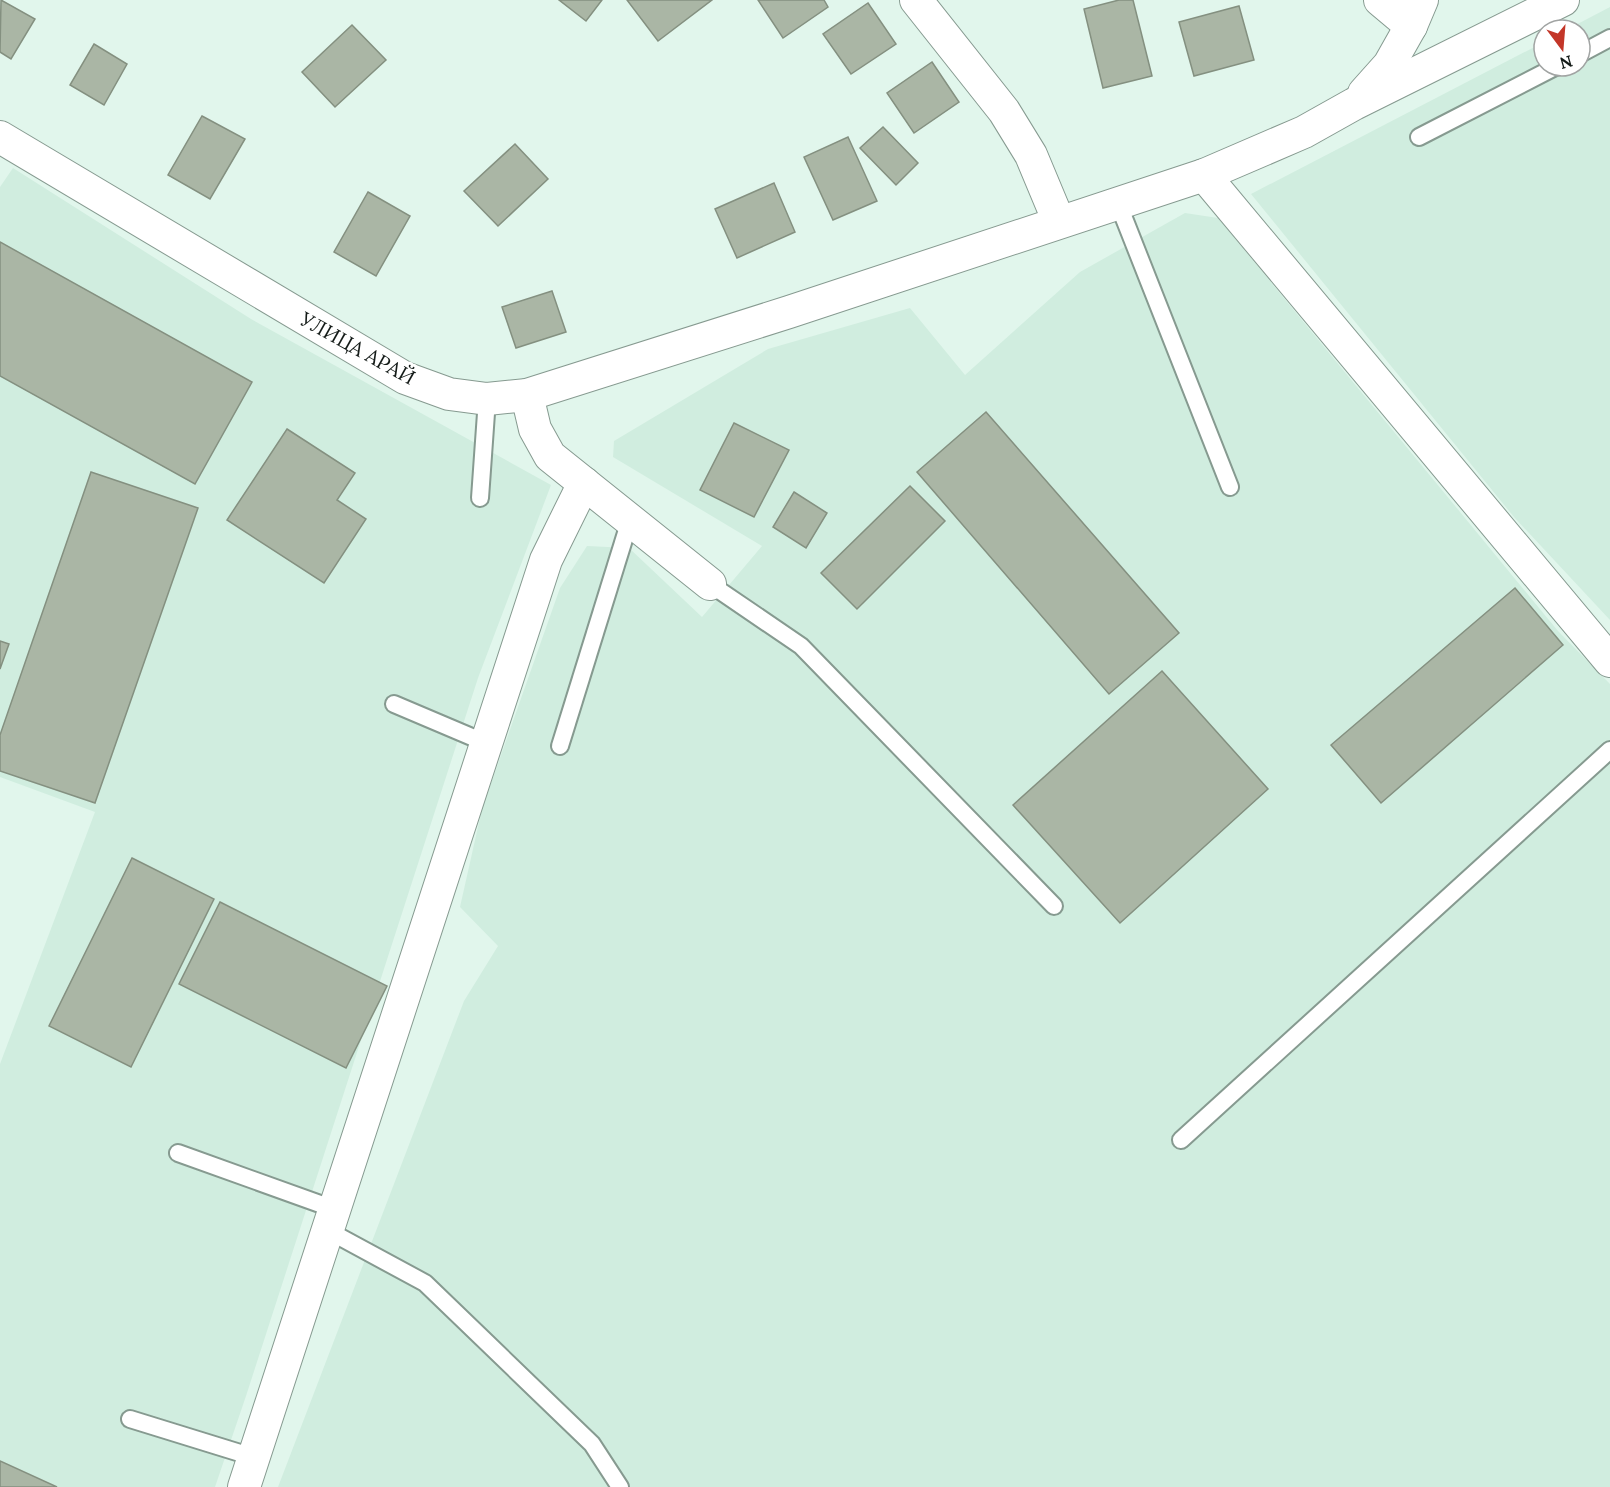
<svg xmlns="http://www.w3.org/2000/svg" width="1610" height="1487" font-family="Lora,serif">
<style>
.built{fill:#d0eddf}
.building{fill:#aab6a5;stroke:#849080;stroke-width:1.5}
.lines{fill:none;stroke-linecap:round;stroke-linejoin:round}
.lane-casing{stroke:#869a90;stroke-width:20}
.street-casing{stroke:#869a90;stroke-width:34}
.lane{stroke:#fff;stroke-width:16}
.street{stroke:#fff;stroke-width:32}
.labels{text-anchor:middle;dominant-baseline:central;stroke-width:6;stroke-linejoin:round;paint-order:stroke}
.street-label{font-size:20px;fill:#141b18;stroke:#fff}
</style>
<rect width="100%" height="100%" fill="#e1f6ec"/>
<g class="built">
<path d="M1610 7V620L1514 517 1251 194 1544 42V66H1580V30H1566Z"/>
<path d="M13 168 251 319 551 485 478 678 246 1396 215 1487H0V1064L95 812 0 777V187Z"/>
<path d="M1185 213 1218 218 1558 631 1610 684V1487H278L464 1001 498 946 460 907 482 809 560 588 587 546 629 548 702 617 762 546 613 457 614 441 768 349 910 308 965 375 1080 272Z"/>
</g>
<g class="building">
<path d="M1 0 35 19 11 59 0 52Z"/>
<path d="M559 0H602L586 21Z"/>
<path d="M627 0H712L658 41Z"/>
<path d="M758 0H824L828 7 783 38Z"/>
<path d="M1119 0H1133L1152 76 1103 88 1084 9Z"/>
<path d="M868 3 896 44 851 74 823 34Z"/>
<path d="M1239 6 1254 60 1194 76 1179 22Z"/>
<path d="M352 25 386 60 335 107 302 72Z"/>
<path d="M94 44 127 64 104 105 70 85Z"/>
<path d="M932 62 959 102 914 133 887 93Z"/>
<path d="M202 116 245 139 210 199 168 175Z"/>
<path d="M883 127 918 163 896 185 860 148Z"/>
<path d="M848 137 877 201 833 220 804 157Z"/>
<path d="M515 144 548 179 498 226 464 191Z"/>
<path d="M774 183 795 232 737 258 715 209Z"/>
<path d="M368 192 410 216 376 276 334 252Z"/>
<path d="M0 242 252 382 195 484 0 376Z"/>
<path d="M552 291 566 332 516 348 502 307Z"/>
<path d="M986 412 1179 633 1109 694 917 472Z"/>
<path d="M734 423 789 450 754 517 700 490Z"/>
<path d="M287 429 355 473 337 500 366 519 324 583 227 520Z"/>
<path d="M91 472 198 508 95 803 0 771V735Z"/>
<path d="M910 486 945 521 857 609 821 573Z"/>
<path d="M794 492 827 513 806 548 773 527Z"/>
<path d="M1515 588 1563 645 1381 803 1331 745Z"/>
<path d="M0 641 9 644 0 669Z"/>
<path d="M1162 671 1268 789 1120 923 1013 805Z"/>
<path d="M132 858 214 899 131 1067 49 1026Z"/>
<path d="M220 902 387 986 346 1068 179 984Z"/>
<path d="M0 1461 57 1487H0Z"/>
</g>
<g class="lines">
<g class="lane-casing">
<g id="lane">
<path d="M1580 54 1610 38"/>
<path d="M1419 137 1557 66"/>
<path d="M1118 203 1230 487"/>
<path d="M480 498 487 399"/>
<path d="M710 584 801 646 1054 906"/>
<path d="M394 704 486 743"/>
<path d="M560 746 630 520"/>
<path d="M1181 1140 1610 750"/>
<path d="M178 1153 334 1209"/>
<path d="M327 1230 425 1283 592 1444 620 1487"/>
<path d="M130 1419 253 1457"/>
</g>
</g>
<g class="street-casing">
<g id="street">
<path d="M916 0 1004 111 1031 155 1059 222"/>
<path d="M1380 0 1411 26"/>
<path d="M1364 93 1389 65 1411 26 1422 0"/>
<path d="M0 137 405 378 449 394 487 399 527 395 789 312 1204 175 1304 132 1354 104 1563 0"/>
<path d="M1204 175 1610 661"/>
<path d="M527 395 535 429 550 456 710 584"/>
<path d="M244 1487 546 560 584 483"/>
</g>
</g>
<use href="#lane" class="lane"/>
<use href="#street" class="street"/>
</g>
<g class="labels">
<g class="street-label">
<text transform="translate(358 348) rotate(29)">УЛИЦА АРАЙ</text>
</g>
</g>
<g transform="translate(1562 48) rotate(164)"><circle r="28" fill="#ffffff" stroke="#a1a4a3" stroke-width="1.5"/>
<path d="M0-4.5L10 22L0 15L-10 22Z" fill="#c33628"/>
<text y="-9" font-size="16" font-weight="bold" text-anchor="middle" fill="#141b18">N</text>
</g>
</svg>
